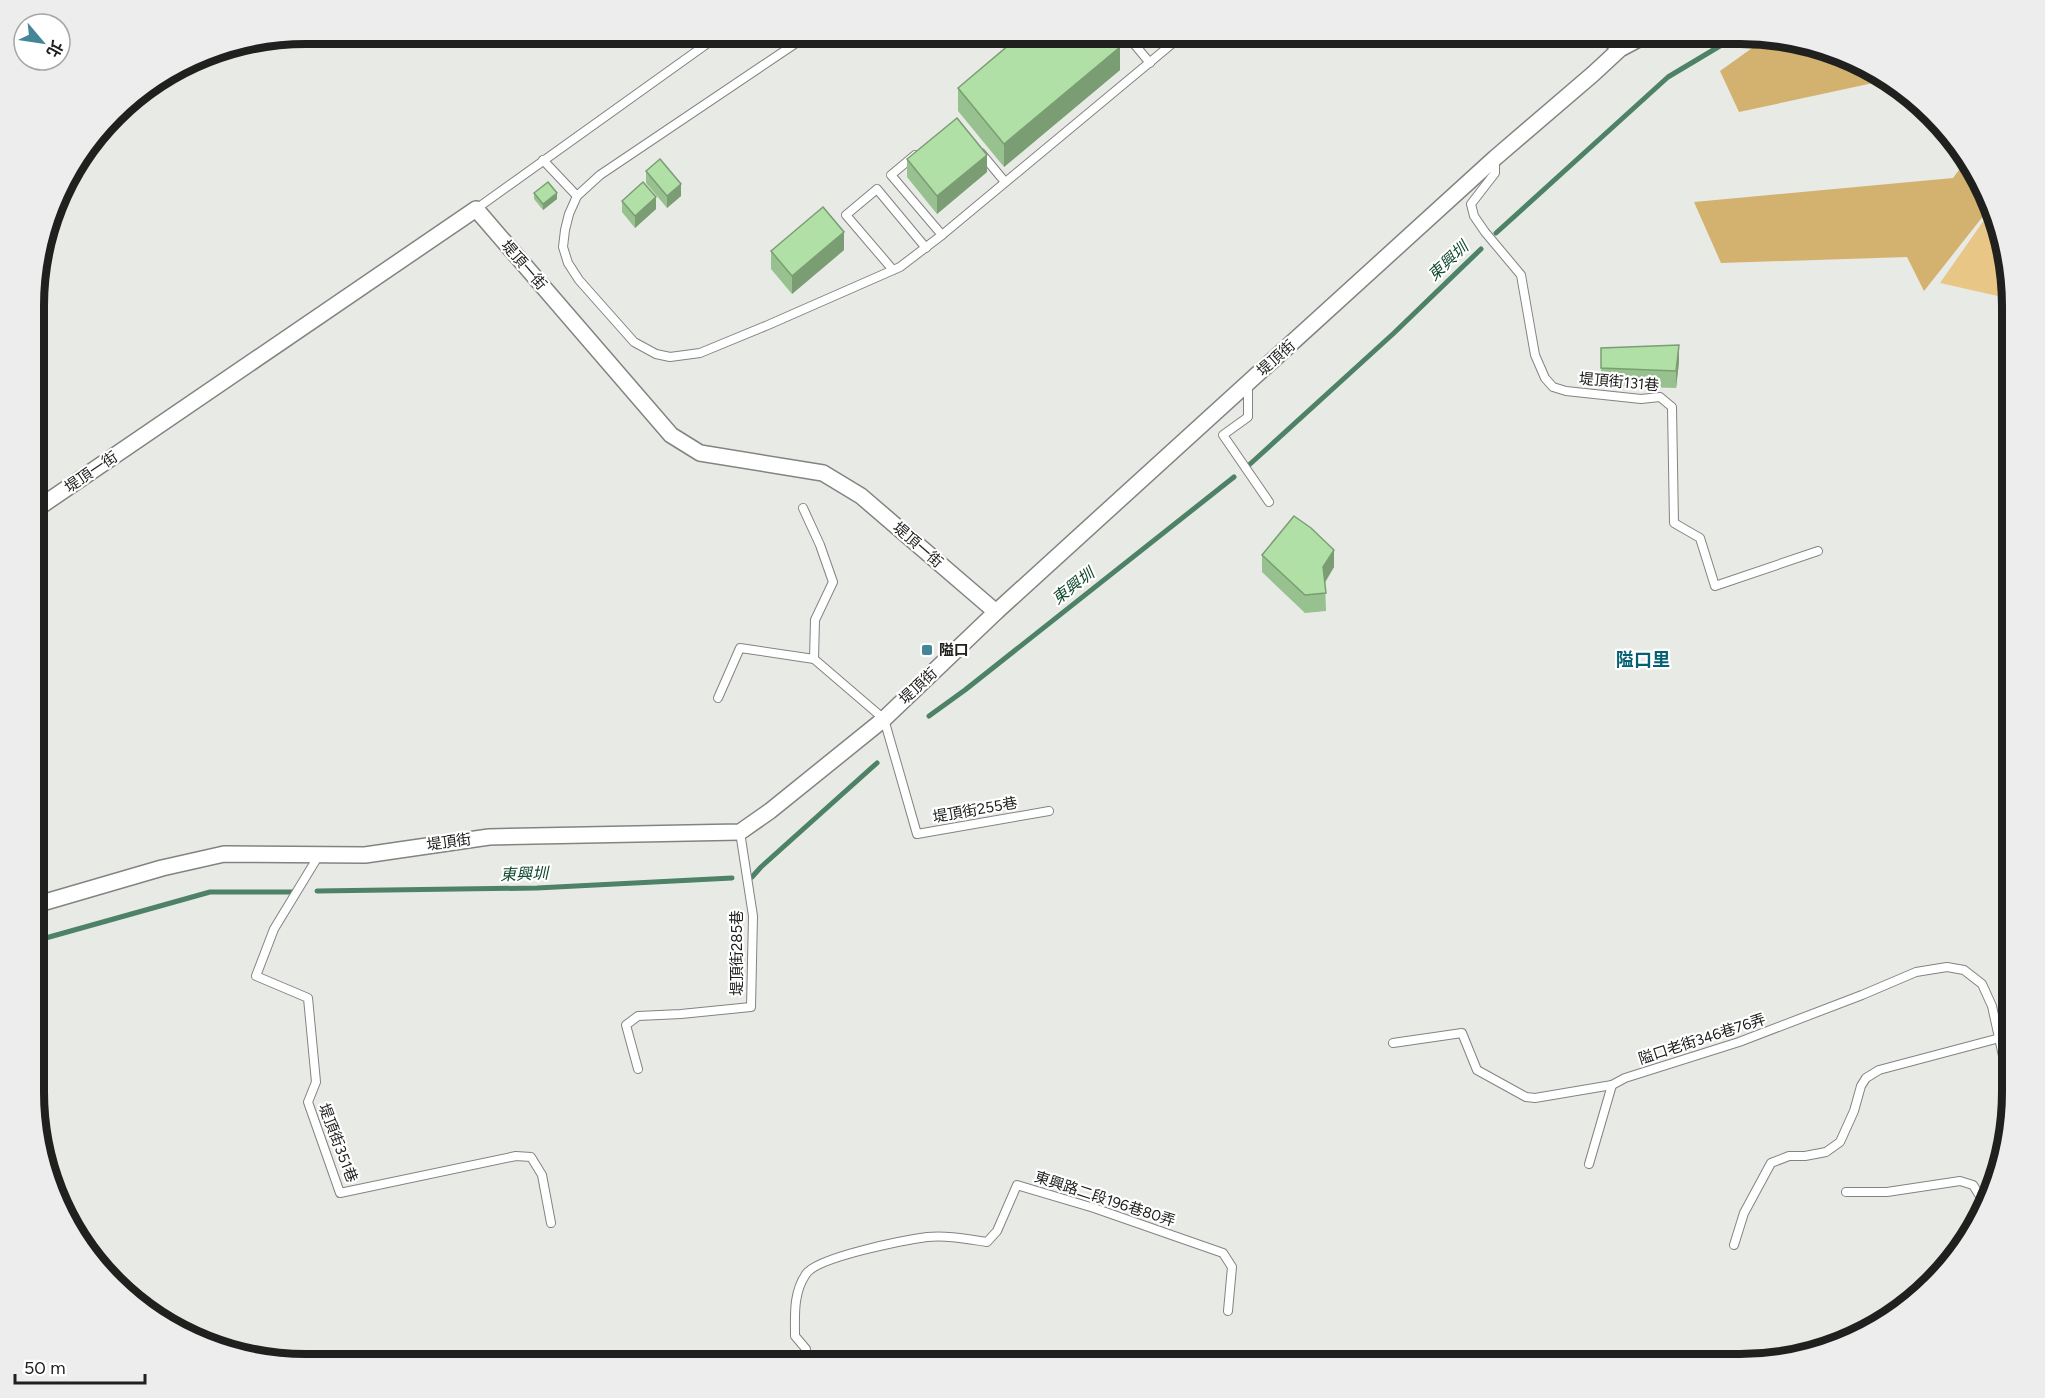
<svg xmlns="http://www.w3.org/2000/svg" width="2045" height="1398" font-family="Figtree,'Noto Sans TC',sans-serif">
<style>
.green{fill:#e8c686}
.forest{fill:#d3b16f}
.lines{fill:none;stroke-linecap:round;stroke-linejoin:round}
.stream{stroke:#4e8266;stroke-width:5}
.service-casing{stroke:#838481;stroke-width:10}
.minor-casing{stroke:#838481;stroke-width:18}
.service{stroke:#fff;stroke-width:8}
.minor{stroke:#fff;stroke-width:15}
.wall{fill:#97c18f}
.shaded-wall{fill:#7b9d74}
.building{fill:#b0e0a6;stroke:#7b9d74;stroke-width:1.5}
.poi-dot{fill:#448697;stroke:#fff;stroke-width:2}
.labels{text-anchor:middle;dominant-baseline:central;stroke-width:4.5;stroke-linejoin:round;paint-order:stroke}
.street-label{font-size:15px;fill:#20211f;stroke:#fff}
.poi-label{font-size:15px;font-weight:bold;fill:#20211f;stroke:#fff;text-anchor:start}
.water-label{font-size:16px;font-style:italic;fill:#104a30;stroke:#fff}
.quarter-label{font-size:18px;font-weight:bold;fill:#046173;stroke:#fff}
.rim{fill:none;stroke:#20211f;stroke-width:8}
</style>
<rect width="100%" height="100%" fill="#e8eae5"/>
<path class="green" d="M1989 213 2011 288V299L1940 283Z"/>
<g class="forest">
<path d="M1769 36 1827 48 1887 80 1739 112 1720 71Z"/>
<path d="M1967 159 1976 170 1988 210 1924 291 1907 257 1721 263 1694 202 1953 178Z"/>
</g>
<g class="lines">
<g class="stream">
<path d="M1496 233 1668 77 1740 34"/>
<path d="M1249 465 1394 333 1481 249"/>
<path d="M929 716 965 690 1234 477"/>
<path d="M752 877 761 867 877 763"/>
<path d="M317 891 537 888 732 878"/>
<path d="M35 941 210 892H297"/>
</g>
<g class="service-casing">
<g id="service">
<path d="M811 33 600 175 577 196 569 214 565 230 563 247 568 263 579 280 634 342 656 354 670 357 700 353 768 325 900 267 942 235 1185 33"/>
<path d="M1125 33 1150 63"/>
<path d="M1584 33 1620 49"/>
<path d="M981 153 1005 182"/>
<path d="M915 155 891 175 942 235"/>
<path d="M1495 158V173L1471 204 1474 216 1485 232 1521 275 1535 355 1545 378 1553 387 1566 391 1641 399 1660 397 1672 407 1674 523 1700 538 1715 586 1818 551"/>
<path d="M543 160 577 196"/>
<path d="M476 209 722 33"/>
<path d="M893 270 846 215 877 189 926 248"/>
<path d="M1248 385V417L1223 435 1269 502"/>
<path d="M803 508 820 545 833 582 815 620 814 659 884 719 917 834 1049 811"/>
<path d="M718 698 740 648 814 659"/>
<path d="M319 855 274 929 256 976 308 998 316 1082 308 1102 340 1193 516 1156 531 1157 542 1175 551 1223"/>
<path d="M1393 1043 1462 1033 1477 1070 1526 1097 1535 1098 1612 1085 1625 1078 1739 1042 1862 995 1916 972 1947 967 1964 970 1982 984 1992 1006 2011 1092"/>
<path d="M638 1069 626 1025 638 1016 681 1014 751 1007 753 916 740 832"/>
<path d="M1589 1164 1612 1085"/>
<path d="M1846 1192H1887L1960 1181 1973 1185 1980 1196 1981 1212"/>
<path d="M1734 1245 1744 1213 1771 1163 1789 1156H1805L1826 1152 1840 1142 1854 1111 1861 1086 1866 1078 1879 1070 2011 1035"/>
<path d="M802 1365 805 1364 806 1349 795 1336C795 1315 793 1293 806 1274 817 1257 905 1240 927 1237 947 1235 967 1239 987 1242L997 1231 1017 1185 1094 1208 1223 1253 1232 1267 1228 1311"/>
</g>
</g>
<g class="minor-casing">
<g id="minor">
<path d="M35 510 476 209 671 435 700 453 823 473 861 496 996 612"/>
<path d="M35 905 162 868 224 854 365 855 489 837 740 832 770 811 884 719 996 612 1495 158 1593 74 1620 49 1648 34"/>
</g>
</g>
<use href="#service" class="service"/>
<use href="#minor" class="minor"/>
</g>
<g class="wall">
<path d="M1120 70 1004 167 958 111V88Z"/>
<path d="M907 159 987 172 937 214 907 177Z"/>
<path d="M646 171 681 196 667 208 646 183Z"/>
<path d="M534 193 557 199 543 210 534 199Z"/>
<path d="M622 201 656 209 635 228 622 212Z"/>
<path d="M844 250 792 294 771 269V251Z"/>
<path d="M1601 348 1679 362 1676 388 1601 386Z"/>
<path d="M1262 555 1334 567 1325 583 1326 611 1305 613 1262 572Z"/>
</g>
<g class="shaded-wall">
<path d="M1120 47V70L1004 167V144Z"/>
<path d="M987 155V172L937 214V196Z"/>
<path d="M681 184V196L667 208V196Z"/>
<path d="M557 193V199L543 210V204Z"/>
<path d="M656 197V209L635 228V216Z"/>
<path d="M844 232V250L792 294V276Z"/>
<path d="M1679 345V362L1676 388V371Z"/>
<path d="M1334 550V567L1323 585V567Z"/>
</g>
<g class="building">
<path d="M1023 33H1108L1120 47 1004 144 958 88Z"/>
<path d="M957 118 987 155 937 196 907 159Z"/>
<path d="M660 159 681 184 667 196 646 171Z"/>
<path d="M548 182 557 193 543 204 534 193Z"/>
<path d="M643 182 656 197 635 216 622 201Z"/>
<path d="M823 207 844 232 792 276 771 251Z"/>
<path d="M1679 345 1676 371 1601 368V348Z"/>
<path d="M1294 516 1311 528 1334 550 1323 567 1326 593 1305 595 1262 555Z"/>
</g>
<rect class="poi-dot" x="921" y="644" width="12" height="12" rx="3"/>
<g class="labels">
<g class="street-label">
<text transform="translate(524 265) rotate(49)">堤頂一街</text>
<text transform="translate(1276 358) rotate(-42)">堤頂街</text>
<text transform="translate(1619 382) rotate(5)">堤頂街131巷</text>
<text transform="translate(91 472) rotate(-34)">堤頂一街</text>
<text transform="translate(918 545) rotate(41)">堤頂一街</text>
<text transform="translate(918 686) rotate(-43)">堤頂街</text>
<text transform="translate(975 810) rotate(-10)">堤頂街255巷</text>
<text transform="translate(449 842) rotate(-8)">堤頂街</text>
<text transform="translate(737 953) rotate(-90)">堤頂街285巷</text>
<text transform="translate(1702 1039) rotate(-18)">隘口老街346巷76弄</text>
<text transform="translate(338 1143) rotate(69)">堤頂街351巷</text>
<text transform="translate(1105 1199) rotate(18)">東興路二段196巷80弄</text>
</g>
<g class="poi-label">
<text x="939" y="650">隘口</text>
</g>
<g class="water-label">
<text transform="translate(1448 261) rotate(-43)">東興圳</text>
<text transform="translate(1073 586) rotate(-38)">東興圳</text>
<text transform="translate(524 874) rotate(-2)">東興圳</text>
</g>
<g class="quarter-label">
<text x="1643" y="660">隘口里</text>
</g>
</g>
<path d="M0 0H2045V1398H0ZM306 44H1740A262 262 0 0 1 2002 306V1092A262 262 0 0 1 1740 1354H306A262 262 0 0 1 44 1092V306A262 262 0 0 1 306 44Z" fill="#ededed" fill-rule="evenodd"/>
<path class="rim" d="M306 44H1740A262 262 0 0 1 2002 306V1092A262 262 0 0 1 1740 1354H306A262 262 0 0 1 44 1092V306A262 262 0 0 1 306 44Z"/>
<g transform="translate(42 42) rotate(119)"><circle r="28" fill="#ffffff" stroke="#a6a6a5" stroke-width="1.5"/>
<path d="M0-4.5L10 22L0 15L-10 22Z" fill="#448697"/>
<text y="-9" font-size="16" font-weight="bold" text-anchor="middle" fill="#20211f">北</text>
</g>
<path d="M15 1374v9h130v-9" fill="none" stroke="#20211f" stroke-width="3"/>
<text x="24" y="1374" font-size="18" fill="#20211f" stroke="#ffffff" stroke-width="4.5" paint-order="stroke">50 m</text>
</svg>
